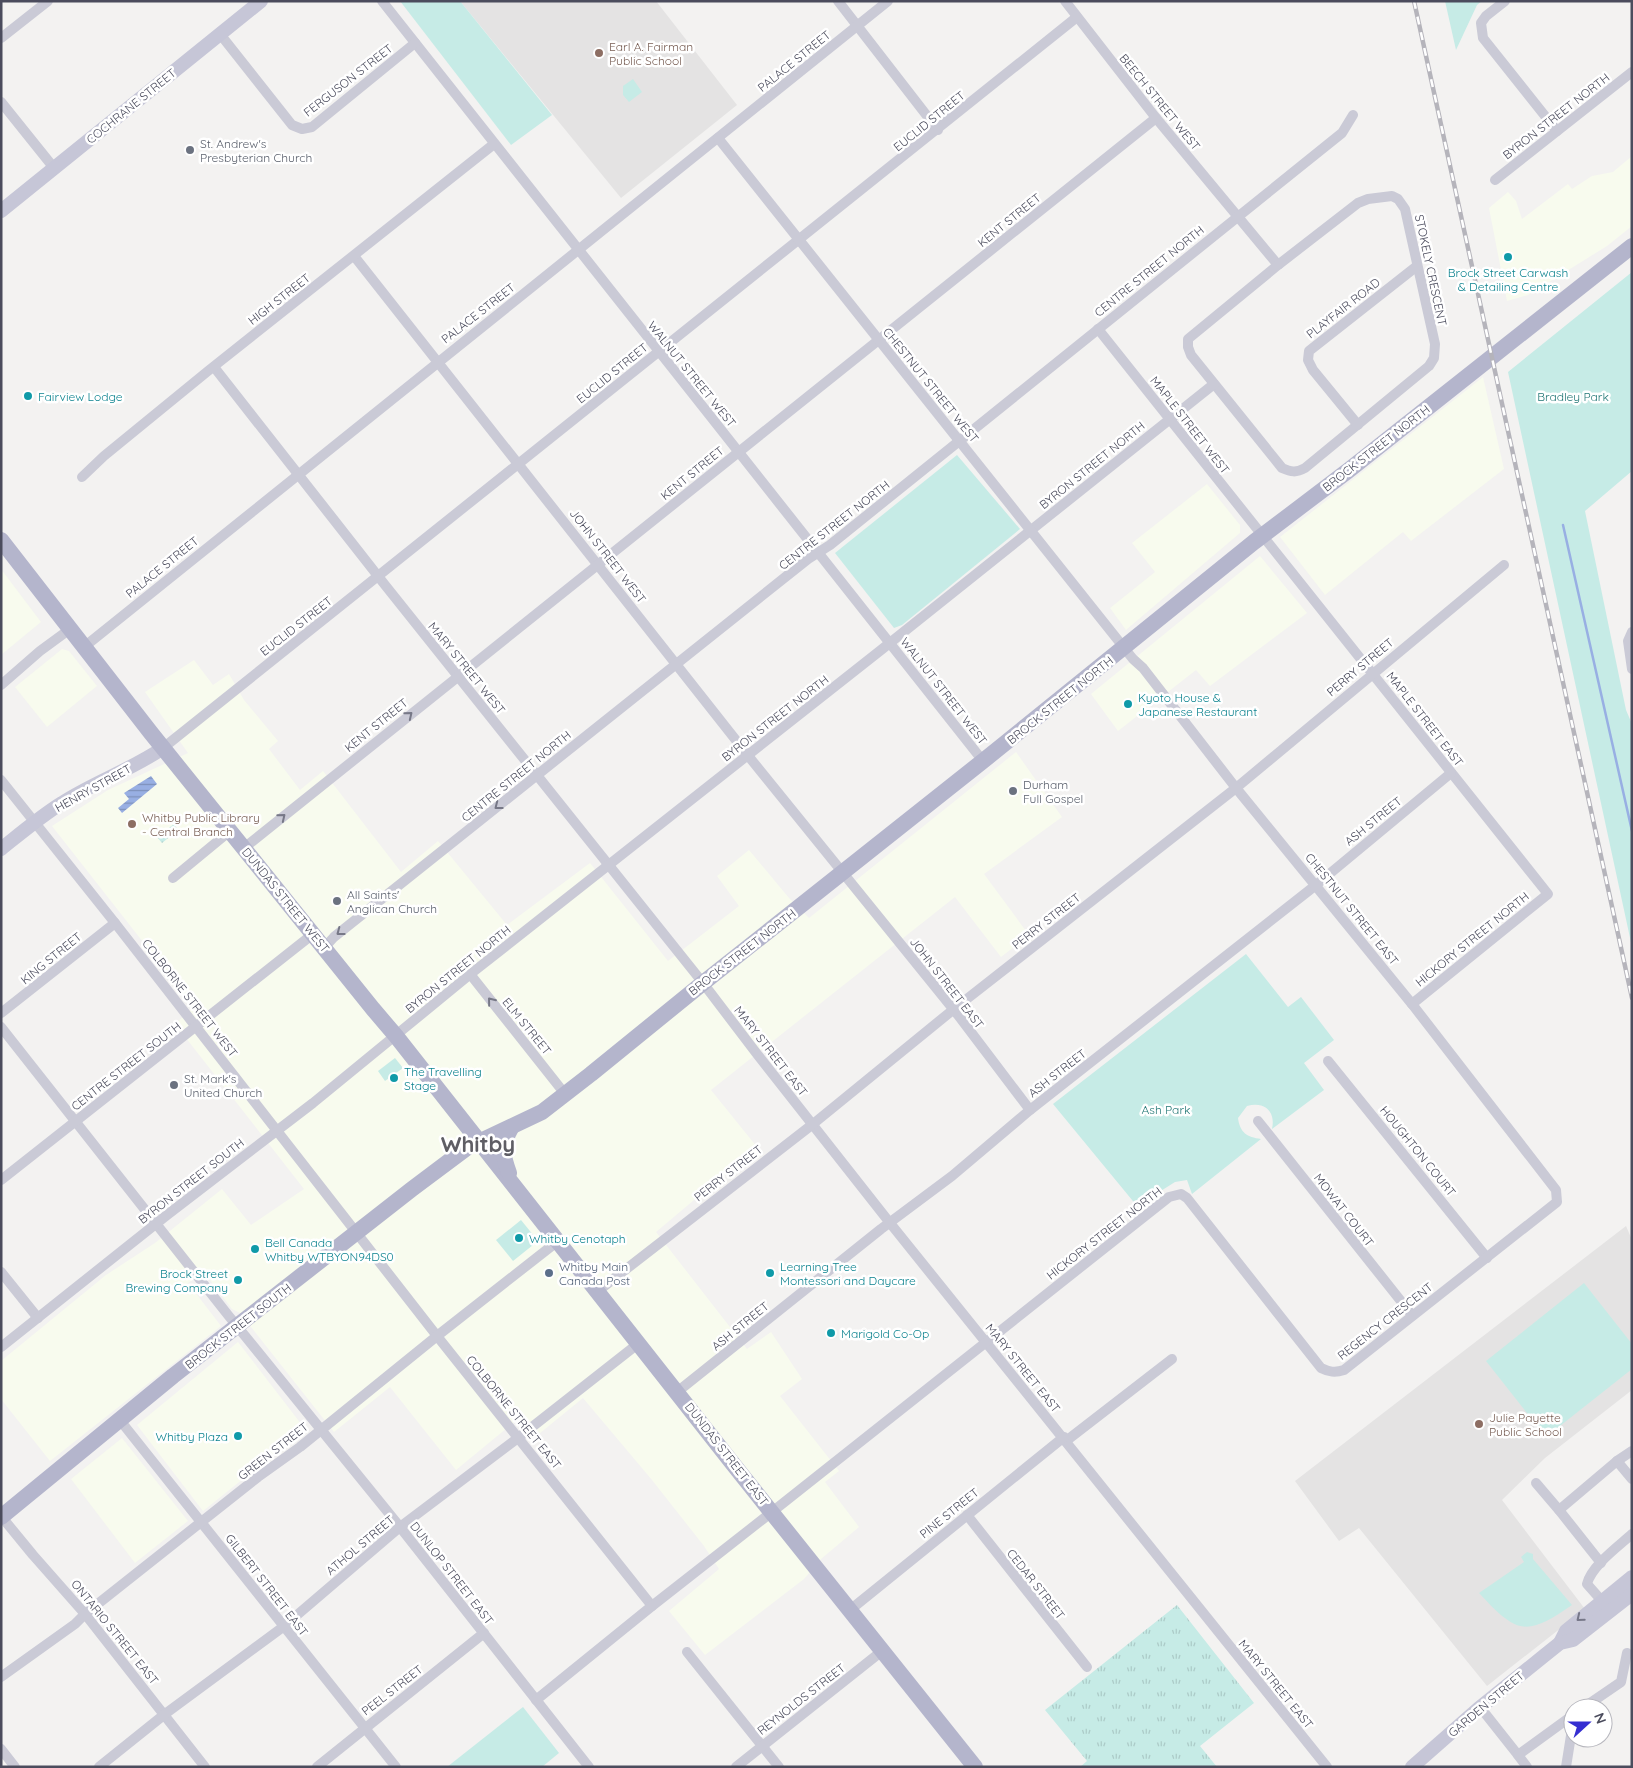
<svg xmlns="http://www.w3.org/2000/svg" width="1633" height="1768" font-family="Quicksand,sans-serif">
<style>
.commercial{fill:#f8fbee}
.education{fill:#e4e3e3}
.grass{fill:url(#grass-tufts)}
.park{fill:#c6ebe6}
.garden{fill:url(#garden-dots)}
.water{fill:url(#water-rules)}
.lines{fill:none;stroke-linecap:round;stroke-linejoin:round}
.stream{stroke:#98afe3;stroke-width:2.5}
.street{stroke:#cacad6;stroke-width:10}
.secondary{stroke:#c6c6d7;stroke-width:14}
.primary{stroke:#b4b5cc;stroke-width:16}
.rail-casing{stroke:#b5b4bb;stroke-width:4.5}
.rail{stroke:#fff;stroke-width:2.5;stroke-dasharray:8;stroke-linecap:butt}
.oneway{stroke:#777887}
.oneway2{stroke:#767788}
.education-dot{fill:#8d6e63;stroke:#fff;stroke-width:2}
.worship-dot{fill:#6b7280;stroke:#fff;stroke-width:2}
.culture-dot{fill:#0f9aa8;stroke:#fff;stroke-width:2}
.service-dot{fill:#5c6f8a;stroke:#fff;stroke-width:2}
.labels{text-anchor:middle;dominant-baseline:central;stroke-width:5;stroke-linejoin:round;paint-order:stroke}
.education-label{font-size:12px;fill:#785e54;stroke:#fff;text-anchor:start}
.street-label{font-size:12px;fill:#4b4c5d;stroke:#fff}
.worship-label{font-size:12px;fill:#5b616d;stroke:#fff;text-anchor:start}
.culture-label{font-size:12px;fill:#0d838f;stroke:#fff;text-anchor:start}
.park-label{font-size:12px;fill:#227775;stroke:#fff}
.service-label{font-size:12px;fill:#4e5e75;stroke:#fff;text-anchor:start}
.town-label{font-size:22px;font-weight:bold;fill:#5f5e65;stroke:#fff}
</style>
<defs>
<pattern id="grass-tufts" width="24" height="20" patternUnits="userSpaceOnUse" patternTransform="scale(1.25)"><rect width="24" height="20" fill="#c6ebe6"/><path d="M3 7l-1-3M5 7V3M7 7l1-3M15 17l-1-3M17 17v-4M19 17l1-3" fill="none" stroke="#accbc8"/></pattern>
<pattern id="garden-dots" width="8" height="8" patternUnits="userSpaceOnUse" patternTransform="scale(1.25)"><rect width="8" height="8" fill="#c6ebe6"/><path d="M2 2h.1M6 6h.1" fill="none" stroke="#accbc8" stroke-width="1.8" stroke-linecap="round"/></pattern>
<pattern id="water-rules" width="6" height="5" patternUnits="userSpaceOnUse" patternTransform="scale(1.25)"><rect width="6" height="5" fill="#98afe3"/><path d="M0 2.5h6" fill="none" stroke="#7e91bb"/></pattern>
</defs>
<rect width="100%" height="100%" fill="#f3f2f1"/>
<g class="commercial">
<path d="M1632 156V226L1607 246 1528 295 1507 301 1489 208 1508 192 1516 201 1522 219 1568 184 1572 189 1592 176 1613 172Z"/>
<path d="M1483 377 1504 469 1411 541 1403 532 1325 595 1280 537Z"/>
<path d="M1207 484 1240 525V533L1126 630 1110 608 1155 572 1132 543Z"/>
<path d="M1260 556 1307 613 1210 686 1196 670 1118 731 1091 694Z"/>
<path d="M1 569 41 622 1 655Z"/>
<path d="M62 649 69 651 97 686 47 727 15 687Z"/>
<path d="M194 660 213 685 229 674 244 700 278 741 269 749 300 790 323 771 401 872 438 841 507 925 590 863 668 961 739 906 717 876 749 850 789 898 809 918 1016 752 1062 817 984 874 1029 935 1001 957 955 897 711 1090 757 1147 656 1232 747 1349 771 1332 802 1379 780 1396 839 1471 825 1482 859 1527 821 1559 804 1579 705 1655 669 1611 719 1569 704 1546 652 1480 583 1398 534 1438 519 1418 456 1470 390 1387 334 1432 240 1313 232 1309 204 1272 188 1283 221 1326 50 1461 1 1399V1361L106 1275 155 1243 222 1189 251 1225 304 1189 175 1024 194 1007 52 826 108 790 188 753 145 692Z"/>
<path d="M238 1342 305 1429 203 1511 137 1425Z"/>
<path d="M122 1438 188 1521 135 1563 71 1479Z"/>
</g>
<g class="education">
<path d="M460 1H656L737 105 621 198Z"/>
<path d="M1626 1226 1632 1240V1390L1545 1458 1502 1500 1585 1609 1487 1686 1359 1528 1339 1541 1295 1481Z"/>
</g>
<path class="grass" d="M1177 1605 1254 1703 1200 1746 1217 1767H1080L1087 1761 1045 1710Z"/>
<g class="park">
<path d="M400 1H460L552 115 511 145Z"/>
<path d="M1445 1H1482L1477 5 1456 50Z"/>
<path d="M633 79 642 92 629 102 623 95V86Z"/>
<path d="M1632 272V471L1585 511 1626 710 1632 724V947L1508 372Z"/>
<path d="M957 455 1020 529 902 625 894 628 835 553Z"/>
<path d="M1246 954 1288 1007 1301 997 1334 1040 1304 1063 1324 1090 1272 1129C1276 1111 1264 1101 1247 1106L1238 1118C1240 1133 1247 1137 1261 1139L1192 1194 1187 1180 1175 1182 1137 1206 1053 1104Z"/>
<path d="M395 1058 403 1068 385 1081 378 1071Z"/>
<path d="M521 1220 538 1241 513 1261 496 1240Z"/>
<path d="M1584 1283 1632 1344V1369L1546 1437 1486 1361Z"/>
<path d="M1527 1552 1533 1554V1559L1572 1605C1526 1637 1517 1634 1479 1593L1524 1562 1521 1557Z"/>
<path d="M523 1707 559 1753 542 1767H447Z"/>
</g>
<path class="garden" d="M174 824 178 830 162 843 157 837Z"/>
<path class="water" d="M151 776 157 784 122 813 118 808 129 799 124 793Z"/>
<g class="lines">
<path class="stream" d="M1563 525 1632 831"/>
<g class="street">
<path d="M382 1 983 761"/>
<path d="M838 1 938 130"/>
<path d="M1065 1 1156 118 1278 265"/>
<path d="M1505 1 1486 16 1481 23 1483 38 1557 131"/>
<path d="M220 34 292 125 302 129 312 127 415 43"/>
<path d="M1 38 48 1"/>
<path d="M1 102 54 168"/>
<path d="M1495 180 1632 72"/>
<path d="M1392 196 1398 199 1405 209 1435 344 1434 358 1429 366 1305 468C1296 473 1291 472 1282 468L1191 355 1188 347V339L1278 265 1358 203 1368 199Z"/>
<path d="M354 256 754 763 958 1015 1030 1110"/>
<path d="M1098 329 1548 894 1412 1004"/>
<path d="M214 367 385 585 703 983 757 1054 890 1223 1327 1767"/>
<path d="M1358 425 1313 370 1308 360 1309 351 1417 266"/>
<path d="M82 477 104 456 208 371 494 144"/>
<path d="M1632 632 1628 641 1632 669"/>
<path d="M84 647 888 1"/>
<path d="M1 685 40 651 70 629"/>
<path d="M163 748 1077 17"/>
<path d="M1 780 115 923 437 1336 652 1606"/>
<path d="M244 848 1156 118"/>
<path d="M173 878 230 831"/>
<path d="M324 948 334 937 808 559 830 545 1342 133 1353 115"/>
<path d="M470 974 565 1094"/>
<path d="M1 1013 115 923"/>
<path d="M1 1027 228 1315 400 1527 589 1767"/>
<path d="M1328 1061 1487 1258"/>
<path d="M1258 1121 1412 1315"/>
<path d="M1 1180 313 934"/>
<path d="M1 1272 38 1318"/>
<path d="M598 1291 813 1124 954 1009 1236 788 1504 565"/>
<path d="M1 1347 167 1215 313 1103 473 972 881 650 1214 384"/>
<path d="M677 1392 881 1229 952 1176 1030 1110 1316 885 1451 773"/>
<path d="M119 1419 396 1767"/>
<path d="M1066 1441 1172 1359"/>
<path d="M1617 1461 1632 1451"/>
<path d="M1536 1483 1559 1510"/>
<path d="M967 1515 1087 1667"/>
<path d="M1 1516 33 1555 85 1614 205 1767"/>
<path d="M1601 1563 1559 1510 1617 1461 1632 1479"/>
<path d="M1602 1601 1587 1584C1591 1566 1619 1546 1632 1534"/>
<path d="M850 1610 1064 1437"/>
<path d="M687 1652 779 1767"/>
<path d="M1 1677 75 1624 85 1614 258 1477 300 1447 437 1336 558 1241"/>
<path d="M536 1700 652 1606 763 1519 1169 1197 1181 1194 1187 1198 1321 1368C1329 1372 1335 1373 1344 1370L1557 1202 1556 1190 1412 1004 1236 788 1143 668 1133 659 718 138"/>
<path d="M1480 1707 1518 1755"/>
<path d="M1583 1708 1621 1682 1627 1653"/>
<path d="M1 1749 15 1767"/>
<path d="M99 1767 165 1714 283 1627 400 1527 518 1438 639 1343"/>
<path d="M317 1767 484 1633"/>
<path d="M736 1767 882 1651"/>
<path d="M1527 1767 1518 1755 1573 1715"/>
<path d="M1566 1767 1573 1723"/>
</g>
<g class="secondary">
<path d="M1 211 261 1"/>
<path d="M1 849C21 833 41 816 62 803 94 782 131 770 163 748"/>
<path d="M1560 1643 1566 1631 1632 1577"/>
<path d="M1412 1767 1478 1709 1545 1655 1560 1643 1573 1640 1632 1594"/>
</g>
<g class="primary">
<path d="M1 540 151 733 373 1009 396 1036 733 1464 975 1767"/>
<path d="M509 1173C502 1154 501 1146 511 1128"/>
<path d="M1 1517 173 1376 412 1189 468 1147 542 1112 591 1074 703 983 983 761 1254 542 1349 470 1632 246"/>
</g>
<g class="rail-casing">
<path id="rail" d="M1414 1 1632 998"/>
</g>
<use href="#rail" class="rail"/>
</g>
<defs><path id="oneway-chevron" d="M-2-3.5L2.5 0L-2 3.5" fill="none" stroke-width="1.6" stroke-linecap="round" stroke-linejoin="round" transform="scale(1.25)"/></defs>
<g class="oneway">
<use href="#oneway-chevron" transform="translate(409 715) rotate(-39)"/>
<use href="#oneway-chevron" transform="translate(498 806) rotate(142)"/>
<use href="#oneway-chevron" transform="translate(282 817) rotate(-39)"/>
<use href="#oneway-chevron" transform="translate(340 932) rotate(143)"/>
<use href="#oneway-chevron" transform="translate(491 1001) rotate(-129)"/>
</g>
<use class="oneway2" href="#oneway-chevron" transform="translate(1580 1618) rotate(141)"/>
<g class="education-dot">
<circle cx="599" cy="53" r="5"/>
<circle cx="132" cy="824" r="5"/>
<circle cx="1479" cy="1424" r="5"/>
</g>
<g class="worship-dot">
<circle cx="190" cy="150" r="5"/>
<circle cx="1013" cy="791" r="5"/>
<circle cx="337" cy="901" r="5"/>
<circle cx="174" cy="1085" r="5"/>
</g>
<g class="culture-dot">
<circle cx="1508" cy="257" r="5"/>
<circle cx="28" cy="396" r="5"/>
<circle cx="1128" cy="704" r="5"/>
<circle cx="394" cy="1078" r="5"/>
<circle cx="519" cy="1238" r="5"/>
<circle cx="255" cy="1249" r="5"/>
<circle cx="770" cy="1273" r="5"/>
<circle cx="238" cy="1280" r="5"/>
<circle cx="831" cy="1333" r="5"/>
<circle cx="238" cy="1436" r="5"/>
</g>
<circle class="service-dot" cx="549" cy="1273" r="5"/>
<g class="labels">
<g class="education-label">
<text x="609" y="46">Earl A. Fairman<tspan x="609" dy="14">Public School</tspan></text>
<text x="142" y="817">Whitby Public Library<tspan x="142" dy="14">- Central Branch</tspan></text>
<text x="1489" y="1417">Julie Payette<tspan x="1489" dy="14">Public School</tspan></text>
</g>
<g class="street-label">
<text transform="translate(794 61) rotate(-39)">PALACE STREET</text>
<text transform="translate(348 80) rotate(-38)">FERGUSON STREET</text>
<text transform="translate(1160 102) rotate(51)">BEECH STREET WEST</text>
<text transform="translate(131 106) rotate(-39)">COCHRANE STREET</text>
<text transform="translate(1556 116) rotate(-38)">BYRON STREET NORTH</text>
<text transform="translate(929 121) rotate(-39)">EUCLID STREET</text>
<text transform="translate(1009 220) rotate(-39)">KENT STREET</text>
<text transform="translate(1431 270) rotate(78)">STOKELY CRESCENT</text>
<text transform="translate(1149 271) rotate(-39)">CENTRE STREET NORTH</text>
<text transform="translate(279 299) rotate(-38)">HIGH STREET</text>
<text transform="translate(1343 308) rotate(-38)">PLAYFAIR ROAD</text>
<text transform="translate(478 313) rotate(-38)">PALACE STREET</text>
<text transform="translate(612 373) rotate(-39)">EUCLID STREET</text>
<text transform="translate(692 374) rotate(51)">WALNUT STREET WEST</text>
<text transform="translate(931 385) rotate(51)">CHESTNUT STREET WEST</text>
<text transform="translate(1190 425) rotate(52)">MAPLE STREET WEST</text>
<text transform="translate(1376 448) rotate(-38)">BROCK STREET NORTH</text>
<text transform="translate(1092 465) rotate(-39)">BYRON STREET NORTH</text>
<text transform="translate(692 473) rotate(-39)">KENT STREET</text>
<text transform="translate(834 525) rotate(-38)">CENTRE STREET NORTH</text>
<text transform="translate(608 556) rotate(52)">JOHN STREET WEST</text>
<text transform="translate(162 567) rotate(-39)">PALACE STREET</text>
<text transform="translate(296 626) rotate(-38)">EUCLID STREET</text>
<text transform="translate(1360 667) rotate(-40)">PERRY STREET</text>
<text transform="translate(467 668) rotate(51)">MARY STREET WEST</text>
<text transform="translate(944 691) rotate(52)">WALNUT STREET WEST</text>
<text transform="translate(1060 700) rotate(-39)">BROCK STREET NORTH</text>
<text transform="translate(775 718) rotate(-38)">BYRON STREET NORTH</text>
<text transform="translate(1425 719) rotate(52)">MAPLE STREET EAST</text>
<text transform="translate(376 725) rotate(-39)">KENT STREET</text>
<text transform="translate(516 776) rotate(-39)">CENTRE STREET NORTH</text>
<text transform="translate(93 788) rotate(-29)">HENRY STREET</text>
<text transform="translate(1373 821) rotate(-39)">ASH STREET</text>
<text transform="translate(286 900) rotate(51)">DUNDAS STREET WEST</text>
<text transform="translate(1352 909) rotate(51)">CHESTNUT STREET EAST</text>
<text transform="translate(1046 921) rotate(-38)">PERRY STREET</text>
<text transform="translate(1472 939) rotate(-39)">HICKORY STREET NORTH</text>
<text transform="translate(742 952) rotate(-38)">BROCK STREET NORTH</text>
<text transform="translate(51 958) rotate(-39)">KING STREET</text>
<text transform="translate(458 969) rotate(-39)">BYRON STREET NORTH</text>
<text transform="translate(947 983) rotate(52)">JOHN STREET EAST</text>
<text transform="translate(190 998) rotate(52)">COLBORNE STREET WEST</text>
<text transform="translate(527 1026) rotate(51)">ELM STREET</text>
<text transform="translate(771 1051) rotate(52)">MARY STREET EAST</text>
<text transform="translate(126 1066) rotate(-38)">CENTRE STREET SOUTH</text>
<text transform="translate(1057 1073) rotate(-38)">ASH STREET</text>
<text transform="translate(1418 1151) rotate(51)">HOUGHTON COURT</text>
<text transform="translate(728 1173) rotate(-38)">PERRY STREET</text>
<text transform="translate(191 1181) rotate(-38)">BYRON STREET SOUTH</text>
<text transform="translate(1344 1210) rotate(52)">MOWAT COURT</text>
<text transform="translate(1104 1233) rotate(-38)">HICKORY STREET NORTH</text>
<text transform="translate(1385 1321) rotate(-38)">REGENCY CRESCENT</text>
<text transform="translate(238 1326) rotate(-38)">BROCK STREET SOUTH</text>
<text transform="translate(740 1326) rotate(-39)">ASH STREET</text>
<text transform="translate(1023 1368) rotate(51)">MARY STREET EAST</text>
<text transform="translate(514 1412) rotate(51)">COLBORNE STREET EAST</text>
<text transform="translate(273 1451) rotate(-38)">GREEN STREET</text>
<text transform="translate(727 1454) rotate(52)">DUNDAS STREET EAST</text>
<text transform="translate(949 1513) rotate(-39)">PINE STREET</text>
<text transform="translate(360 1545) rotate(-40)">ATHOL STREET</text>
<text transform="translate(452 1573) rotate(52)">DUNLOP STREET EAST</text>
<text transform="translate(1036 1584) rotate(52)">CEDAR STREET</text>
<text transform="translate(267 1585) rotate(52)">GILBERT STREET EAST</text>
<text transform="translate(115 1632) rotate(51)">ONTARIO STREET EAST</text>
<text transform="translate(1276 1684) rotate(51)">MARY STREET EAST</text>
<text transform="translate(392 1690) rotate(-38)">PEEL STREET</text>
<text transform="translate(801 1699) rotate(-38)">REYNOLDS STREET</text>
<text transform="translate(1486 1704) rotate(-40)">GARDEN STREET</text>
</g>
<g class="worship-label">
<text x="200" y="143">St. Andrew's<tspan x="200" dy="14">Presbyterian Church</tspan></text>
<text x="1023" y="784">Durham<tspan x="1023" dy="14">Full Gospel</tspan></text>
<text x="347" y="894">All Saints'<tspan x="347" dy="14">Anglican Church</tspan></text>
<text x="184" y="1078">St. Mark's<tspan x="184" dy="14">United Church</tspan></text>
</g>
<g class="culture-label">
<text x="1508" y="272" text-anchor="middle">Brock Street Carwash<tspan x="1508" dy="14">&amp; Detailing Centre</tspan></text>
<text x="38" y="396">Fairview Lodge</text>
<text x="1138" y="697">Kyoto House &amp;<tspan x="1138" dy="14">Japanese Restaurant</tspan></text>
<text x="404" y="1071">The Travelling<tspan x="404" dy="14">Stage</tspan></text>
<text x="529" y="1238">Whitby Cenotaph</text>
<text x="265" y="1242">Bell Canada<tspan x="265" dy="14">Whitby WTBYON94DS0</tspan></text>
<text x="780" y="1266">Learning Tree<tspan x="780" dy="14">Montessori and Daycare</tspan></text>
<text x="228" y="1273" text-anchor="end">Brock Street<tspan x="228" dy="14">Brewing Company</tspan></text>
<text x="841" y="1333">Marigold Co-Op</text>
<text x="228" y="1436" text-anchor="end">Whitby Plaza</text>
</g>
<g class="park-label">
<text x="1573" y="396">Bradley Park</text>
<text x="1166" y="1109">Ash Park</text>
</g>
<g class="service-label">
<text x="559" y="1266">Whitby Main<tspan x="559" dy="14">Canada Post</tspan></text>
</g>
<g class="town-label">
<text x="478" y="1144">Whitby</text>
</g>
</g>
<rect width="1633" height="1768" fill="none" stroke="#4b4c5d" stroke-width="5"/>
<g transform="translate(1588 1723) rotate(69)"><circle r="24" fill="#ffffff" stroke="#b7b7be"/>
<path d="M0-4L9 19L0 12L-9 19Z" fill="#352ed1"/>
<text y="-8" font-size="14" font-weight="bold" text-anchor="middle" fill="#4b4c5d">N</text>
</g>
</svg>
